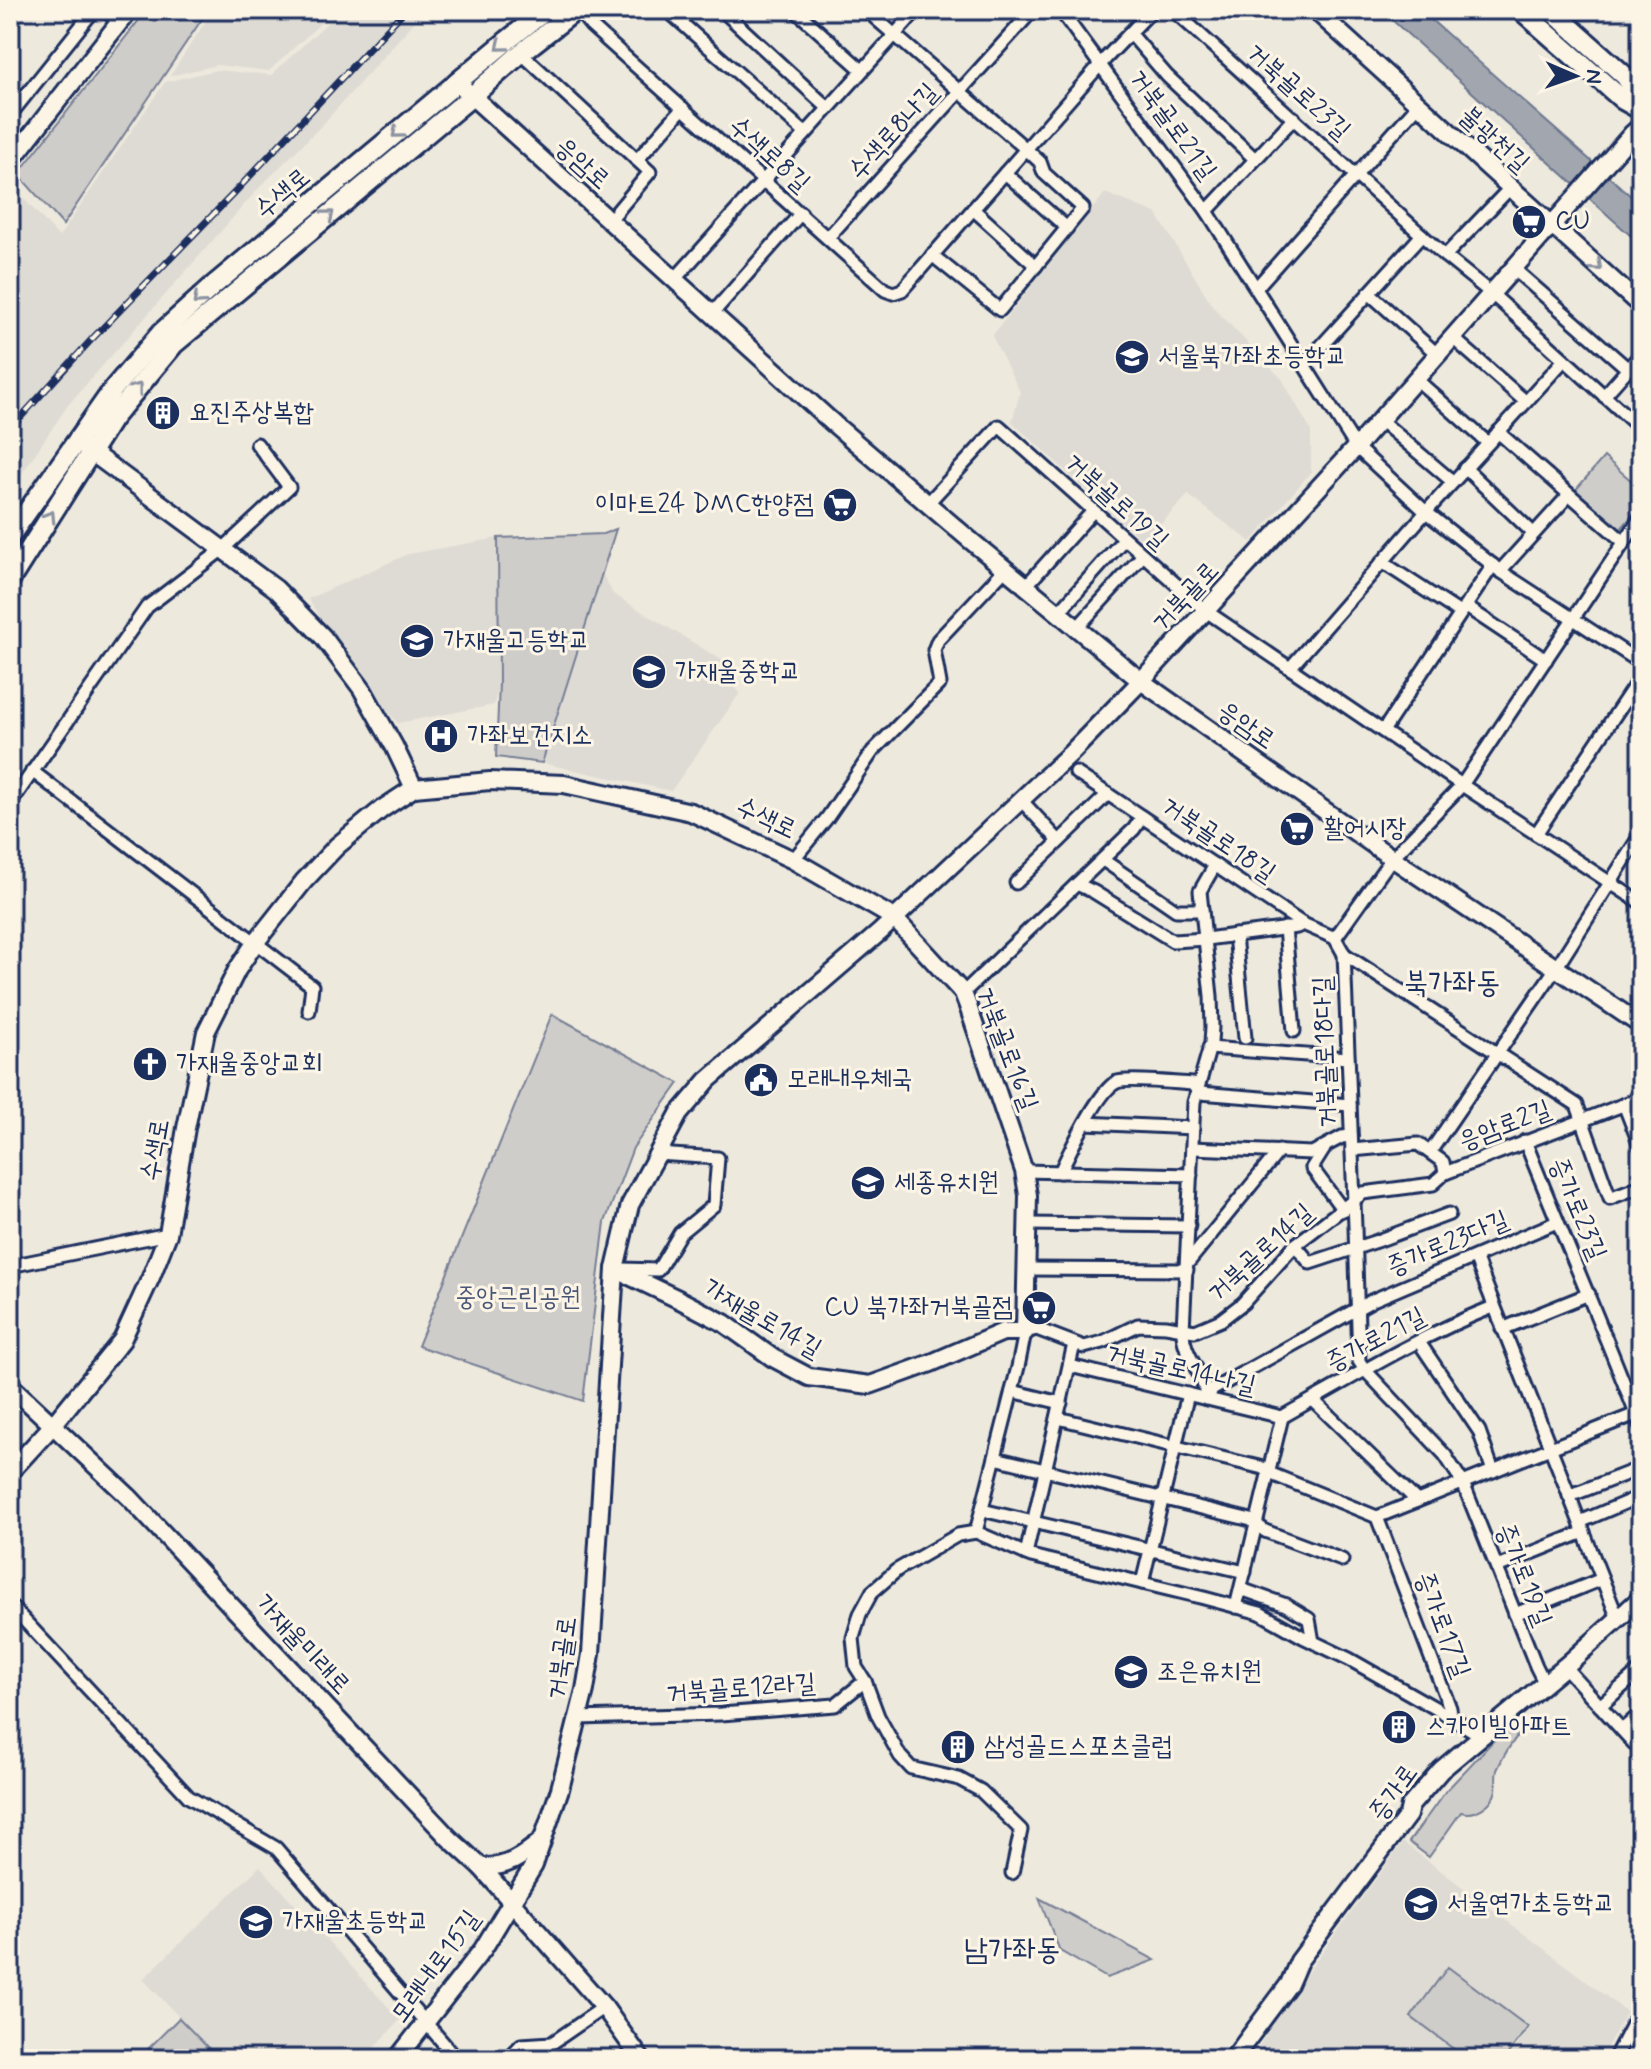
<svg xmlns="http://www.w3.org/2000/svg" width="1651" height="2069" font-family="Mynerve,'Poor Story',sans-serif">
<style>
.built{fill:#dedbd4}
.green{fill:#cfcdca;stroke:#757e94;stroke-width:2}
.water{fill:#a2a7af;stroke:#6c778f;stroke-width:2}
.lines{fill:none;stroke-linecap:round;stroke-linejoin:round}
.street-casing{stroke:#1b2f5e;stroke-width:17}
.secondary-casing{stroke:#1b2f5e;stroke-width:22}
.primary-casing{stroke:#1b2f5e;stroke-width:24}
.street{stroke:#fcf5e5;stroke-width:11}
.secondary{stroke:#fcf5e5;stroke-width:16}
.primary{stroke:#fcf5e5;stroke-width:18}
.rail-casing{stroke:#1b2f5e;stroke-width:7}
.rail{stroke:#fcf5e5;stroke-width:4;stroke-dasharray:12;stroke-linecap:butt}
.oneway{stroke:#8c92a2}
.labels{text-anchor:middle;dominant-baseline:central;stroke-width:6;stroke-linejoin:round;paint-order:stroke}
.street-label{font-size:26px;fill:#1b2f5e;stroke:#fcf5e5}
.poi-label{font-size:26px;fill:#1b2f5e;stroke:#fcf5e5;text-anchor:start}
.park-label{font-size:26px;fill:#485679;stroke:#fcf5e5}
.quarter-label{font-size:30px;fill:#1b2f5e;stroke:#fcf5e5}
</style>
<rect width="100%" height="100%" fill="#eee9dd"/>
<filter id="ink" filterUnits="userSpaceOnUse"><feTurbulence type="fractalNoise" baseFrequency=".0125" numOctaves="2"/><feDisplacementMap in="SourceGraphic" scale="16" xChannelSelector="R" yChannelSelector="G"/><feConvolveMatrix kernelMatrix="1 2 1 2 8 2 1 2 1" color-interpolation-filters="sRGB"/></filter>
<g filter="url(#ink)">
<g class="built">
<path d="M213 10H335L269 71 217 65 170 76Z"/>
<path d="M341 10H425L324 123 259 188 68 405 10 491V195L15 189 59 237 165 82 217 70 271 75Z"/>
<path d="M1105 193 1156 213 1214 308 1282 379 1311 431V472L1251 542 1188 495 1144 542 1012 422 1020 392 992 336Z"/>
<path d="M498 538 499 683 494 705 398 723 371 693 308 599 408 554Z"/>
<path d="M602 573 613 594 725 662 731 683 740 693 671 791 542 763Z"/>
<path d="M1403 1842 1627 2012 1600 2059H1448L1438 2051 1437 2059H1250L1312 1966Z"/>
<path d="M260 1866 400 2020 364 2059H219L143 1979Z"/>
</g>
<g class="green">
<path d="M147 10H208L63 225 18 174Z"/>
<path d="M1604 457 1641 489V505L1620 530 1574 492Z"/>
<path d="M616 529 542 763 496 757 499 683 498 538 603 534Z"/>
<path d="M552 1014 679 1083 633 1148 605 1222 583 1401 418 1346Z"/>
<path d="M1511 1722 1522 1730C1512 1742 1503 1756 1497 1770 1495 1777 1497 1783 1496 1790 1493 1805 1475 1816 1461 1812L1429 1857 1409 1842 1445 1792Z"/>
<path d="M1039 1898 1155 1960 1107 1978 1060 1951Z"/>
<path d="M1448 1967 1528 2027 1504 2059H1467L1411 2017Z"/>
<path d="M179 2018 219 2059H138Z"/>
</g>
<path class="water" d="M1381 10H1420L1641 205V245Z"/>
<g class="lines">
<g class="street-casing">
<g id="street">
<path d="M106 10 119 23"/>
<path d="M578 10 591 26 885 290 893 293 902 290 1106 58 1152 10"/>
<path d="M667 10 805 133"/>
<path d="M722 10 828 108"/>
<path d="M795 10 862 70"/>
<path d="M866 10 1026 149 1040 162 1044 173 1083 208 1000 310 932 255"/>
<path d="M1060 10 1207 211 1356 447 1426 512 1500 571 1641 663"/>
<path d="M1173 10 1445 256 1492 294 1641 429"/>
<path d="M1130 33 1167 76 1255 159"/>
<path d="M521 53 650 172 609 221"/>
<path d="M10 115 94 10"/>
<path d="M637 160 683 108"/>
<path d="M1005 173 1067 228"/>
<path d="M973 209 1036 266"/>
<path d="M1207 211 1294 118"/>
<path d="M826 236 832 233 1033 10"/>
<path d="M1445 256 1511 187"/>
<path d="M1514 269 1628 369"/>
<path d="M674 280 917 10"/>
<path d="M1256 288 1419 104"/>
<path d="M1369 293 1438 355"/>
<path d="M712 314 801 213"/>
<path d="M1453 338 1526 402"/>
<path d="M1305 364 1422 235"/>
<path d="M1416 379 1488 443"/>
<path d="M1604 396 1641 354"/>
<path d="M1380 420 1453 482"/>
<path d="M1498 432 1624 542"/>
<path d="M1465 468 1533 533"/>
<path d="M927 504 999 426 1206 611 1462 785 1641 903"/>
<path d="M1382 562 1460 613"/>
<path d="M1500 571 1569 495"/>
<path d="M1026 586 1093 511"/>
<path d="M1465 606 1546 660"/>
<path d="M1058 613 1124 539"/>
<path d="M1077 628 1143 555"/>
<path d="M1290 668 1426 512 1564 360"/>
<path d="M1383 731 1493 565"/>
<path d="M32 771 312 986 309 1011"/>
<path d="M1076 773 1303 924 1335 938 1344 954 1577 1105 1610 1198 1641 1186"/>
<path d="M1021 800 1059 841"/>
<path d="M10 804 147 607 223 549 289 487 257 444"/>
<path d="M1536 834 1641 676"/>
<path d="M793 860 827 818 873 751 940 683 934 650 938 640 1005 569"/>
<path d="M1103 860 1176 910H1202"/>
<path d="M1016 883 1108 794"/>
<path d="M1077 884 1094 892 1173 941 1206 939 1297 927 1303 924"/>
<path d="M1285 928 1294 1031"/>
<path d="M1235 935 1245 1038"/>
<path d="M1335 938 1392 858 1462 785 1641 517"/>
<path d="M1344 953 1355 1227 1359 1361 1365 1370 1445 1455 1463 1483 1536 1666 1544 1682"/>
<path d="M963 993 1134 829 1142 817"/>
<path d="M1209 1048 1348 1058"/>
<path d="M1624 1104 1641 1148"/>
<path d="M1085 1123 1193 1128"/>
<path d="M1525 1141C1563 1237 1604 1330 1641 1427"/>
<path d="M1192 1148 1312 1153 1342 1137 1351 1136"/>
<path d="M1324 1149 1312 1168 1343 1210"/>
<path d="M1352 1150 1418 1144 1443 1162 1445 1173"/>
<path d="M1430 1152 1556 968 1641 834"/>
<path d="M1024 1171 1191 1175"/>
<path d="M1060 1172C1069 1153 1099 1089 1117 1082 1126 1078 1179 1083 1192 1084L1200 1093 1350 1105"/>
<path d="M1028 1224 1189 1226"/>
<path d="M1295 1245 1310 1263 1377 1241 1449 1214"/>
<path d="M1475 1257 1618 1619"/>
<path d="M1187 1264 1279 1151"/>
<path d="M10 1266 168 1234"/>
<path d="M621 1269 658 1270 680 1233 714 1205 718 1158 657 1154"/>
<path d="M1027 1269 1187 1270"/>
<path d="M1502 1329 1589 1294"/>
<path d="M1419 1342 1479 1431 1493 1471"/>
<path d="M1070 1366 1282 1417"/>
<path d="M1012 1391 1061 1403"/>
<path d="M1207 1398 1212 1390 1373 1300 1557 1222"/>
<path d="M1206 1399C1206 1374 1182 1355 1183 1330L1194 1102 1211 1043 1212 1027 1211 996 1200 891 1215 865"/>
<path d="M1313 1400 1417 1501"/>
<path d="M1282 1417C1351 1378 1420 1336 1493 1307"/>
<path d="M1058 1418 1263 1468 1269 1473 1377 1517"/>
<path d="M995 1458 1251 1520 1265 1531 1342 1560"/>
<path d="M1569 1496 1641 1468"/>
<path d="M982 1510 1245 1572"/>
<path d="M1580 1522 1641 1496"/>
<path d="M976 1532 1018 1367 1025 1332 1037 1329 1084 1347 1103 1342 1138 1325 1166 1326 1195 1331 1221 1320 1243 1303 1295 1245 1363 1193 1433 1184 1445 1173 1641 1098"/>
<path d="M1026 1554 1074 1344"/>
<path d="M1497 1567 1584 1532"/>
<path d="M1142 1583 1188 1394"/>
<path d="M1241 1589 1286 1605 1309 1619 1313 1642"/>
<path d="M10 1605 189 1797 276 1848 457 2059"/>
<path d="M1236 1607 1282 1417"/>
<path d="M1515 1614 1602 1579"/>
<path d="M1564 1666 1641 1751"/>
<path d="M1600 1706 1641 1670"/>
<path d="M578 1718 721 1714 835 1705 865 1681"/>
<path d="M1622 1730 1641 1713"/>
<path d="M1480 1735 1451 1717 1450 1708 1377 1517 1641 1412"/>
<path d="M1012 1873 1021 1830 981 1791 959 1779 911 1768 900 1756 878 1716 865 1681 856 1667 853 1638 860 1614 872 1592 897 1570 958 1535 976 1532 1031 1556 1204 1598 1260 1613 1303 1637 1349 1659 1451 1717"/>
<path d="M508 2059 521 2045 552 2043 604 2007"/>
<path d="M1614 2059 1641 2007"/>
</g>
</g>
<g class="secondary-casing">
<g id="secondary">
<path d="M1315 10 1641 306"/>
<path d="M464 89 834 424 970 540 1141 681 1392 858 1641 1025"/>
<path d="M10 162 129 10"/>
<path d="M83 446 276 589 323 637 362 689 394 746 414 788"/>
<path d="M10 1385 130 1498 449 1838 481 1867 604 2007 641 2059"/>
<path d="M10 1472 53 1425 122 1340 151 1277 168 1234 186 1128 206 1032 237 970 255 943 304 881 337 846 382 809 414 788 490 781 564 784 691 812 793 860 894 918 963 993 968 1006 1024 1171 1028 1195 1025 1332H1003L931 1363 870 1385 809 1377 773 1358 724 1323 678 1299 615 1269"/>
<path d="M481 1867C507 1868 522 1857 541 1841"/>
<path d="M397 2059 483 1949 534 1865 560 1789 585 1690 591 1654 615 1269 630 1205 679 1114 708 1080 880 932 1071 753 1141 681 1356 447 1632 134 1641 126"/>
<path d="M1233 2059 1289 1984 1299 1961 1408 1815 1410 1806 1441 1770 1569 1663 1641 1598"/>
</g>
</g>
<g class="primary-casing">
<g id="primary">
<path d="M1521 10 1623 100 1641 110"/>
<path d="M1551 10 1625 76 1641 100"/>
<path d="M10 536 114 388 161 333 214 285 508 40 546 10"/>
<path d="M10 580 112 419 174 344 472 96 521 53 576 10"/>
</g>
</g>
<use href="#street" class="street"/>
<use href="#secondary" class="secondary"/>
<use href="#primary" class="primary"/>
<g class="rail-casing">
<path id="rail" d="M10 429 92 339 236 191 405 10"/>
</g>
<use href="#rail" class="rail"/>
</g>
<defs><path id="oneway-chevron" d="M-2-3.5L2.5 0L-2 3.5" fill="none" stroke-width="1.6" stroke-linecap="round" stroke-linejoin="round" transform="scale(2)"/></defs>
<g class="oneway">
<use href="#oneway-chevron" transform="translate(501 46) rotate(140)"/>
<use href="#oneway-chevron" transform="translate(397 133) rotate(140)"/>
<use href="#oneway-chevron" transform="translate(329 215) rotate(-40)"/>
<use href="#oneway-chevron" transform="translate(1597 266) rotate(42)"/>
<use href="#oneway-chevron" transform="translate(198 300) rotate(138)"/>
<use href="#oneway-chevron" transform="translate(137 388) rotate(-52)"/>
<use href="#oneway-chevron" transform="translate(50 516) rotate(-58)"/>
</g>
</g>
<defs>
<g id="supermarket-disc" transform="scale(1.8)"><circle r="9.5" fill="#1b2f5e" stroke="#fcf5e5"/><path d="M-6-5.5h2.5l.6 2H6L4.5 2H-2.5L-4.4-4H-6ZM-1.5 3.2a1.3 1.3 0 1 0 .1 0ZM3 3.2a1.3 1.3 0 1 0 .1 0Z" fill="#fff"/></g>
<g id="school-disc" transform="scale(1.8)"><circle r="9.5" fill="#1b2f5e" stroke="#fcf5e5"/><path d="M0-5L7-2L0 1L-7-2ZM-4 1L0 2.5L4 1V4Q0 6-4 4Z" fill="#fff"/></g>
<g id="building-disc" transform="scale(1.8)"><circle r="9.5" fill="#1b2f5e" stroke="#fcf5e5"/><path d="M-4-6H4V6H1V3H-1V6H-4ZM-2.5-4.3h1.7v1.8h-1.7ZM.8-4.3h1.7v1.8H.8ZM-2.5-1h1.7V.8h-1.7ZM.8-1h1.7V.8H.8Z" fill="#fff"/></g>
<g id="hospital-disc" transform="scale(1.8)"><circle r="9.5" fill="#1b2f5e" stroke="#fcf5e5"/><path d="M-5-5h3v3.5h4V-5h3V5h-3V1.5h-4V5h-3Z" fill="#fff"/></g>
<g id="church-disc" transform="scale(1.8)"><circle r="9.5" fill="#1b2f5e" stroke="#fcf5e5"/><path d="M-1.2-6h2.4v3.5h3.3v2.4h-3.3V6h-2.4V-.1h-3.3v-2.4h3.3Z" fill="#fff"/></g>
<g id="civic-disc" transform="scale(1.8)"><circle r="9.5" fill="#1b2f5e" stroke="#fcf5e5"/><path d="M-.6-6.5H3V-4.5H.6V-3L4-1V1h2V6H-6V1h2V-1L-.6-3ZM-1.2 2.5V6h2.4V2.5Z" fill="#fff"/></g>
</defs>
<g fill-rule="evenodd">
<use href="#supermarket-disc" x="1529" y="222"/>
<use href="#school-disc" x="1132" y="357"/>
<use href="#building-disc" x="163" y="413"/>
<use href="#supermarket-disc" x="840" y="505"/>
<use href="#school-disc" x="417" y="641"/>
<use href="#school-disc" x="649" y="672"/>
<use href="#hospital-disc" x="441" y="736"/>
<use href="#supermarket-disc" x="1297" y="829"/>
<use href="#church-disc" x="150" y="1064"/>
<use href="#civic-disc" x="761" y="1080"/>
<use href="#school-disc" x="868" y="1183"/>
<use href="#supermarket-disc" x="1039" y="1308"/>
<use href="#school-disc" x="1131" y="1672"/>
<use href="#building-disc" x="1399" y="1727"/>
<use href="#building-disc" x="958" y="1747"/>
<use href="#school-disc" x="1421" y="1904"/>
<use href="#school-disc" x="256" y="1922"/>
</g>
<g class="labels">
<g class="street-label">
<text transform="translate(1298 92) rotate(42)">거북골로23길</text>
<text transform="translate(1172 125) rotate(54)">거북골로21길</text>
<text transform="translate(894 132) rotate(-48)">수색로8나길</text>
<text transform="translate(1494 140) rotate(42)">불광천길</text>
<text transform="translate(769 155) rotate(42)">수색로8길</text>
<text transform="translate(582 164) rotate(42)">응암로</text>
<text transform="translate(283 194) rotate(-40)">수색로</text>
<text transform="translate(1116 502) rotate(42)">거북골로19길</text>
<text transform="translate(1186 597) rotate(-47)">거북골로</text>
<text transform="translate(1246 726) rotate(35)">응암로</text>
<text transform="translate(766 819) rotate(25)">수색로</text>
<text transform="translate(1218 840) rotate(34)">거북골로18길</text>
<text transform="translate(1006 1049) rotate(69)">거북골로16길</text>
<text transform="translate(1326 1052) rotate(-92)">거북골로18다길</text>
<text transform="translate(1505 1126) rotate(-21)">응암로2길</text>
<text transform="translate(156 1150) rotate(-80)">수색로</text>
<text transform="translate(1577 1209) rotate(67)">증가로23길</text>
<text transform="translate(1448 1244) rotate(-23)">증가로23다길</text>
<text transform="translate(1261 1253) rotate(-42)">거북골로14길</text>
<text transform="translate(762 1319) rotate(30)">가재울로14길</text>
<text transform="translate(1376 1340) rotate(-28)">증가로21길</text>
<text transform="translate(1181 1370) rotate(13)">거북골로14나길</text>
<text transform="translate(1523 1575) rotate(68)">증가로19길</text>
<text transform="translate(1442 1625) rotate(69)">증가로17길</text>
<text transform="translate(302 1645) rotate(47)">가재울미래로</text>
<text transform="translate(563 1658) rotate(-82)">거북골로</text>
<text transform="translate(741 1689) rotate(-4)">거북골로12라길</text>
<text transform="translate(1394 1793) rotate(-54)">증가로</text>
<text transform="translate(436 1967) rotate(-54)">모래내로15길</text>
</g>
<g class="poi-label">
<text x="1555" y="222">CU</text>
<text x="1158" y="357">서울북가좌초등학교</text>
<text x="189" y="413">요진주상복합</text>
<text x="814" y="505" text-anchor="end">이마트24 DMC한양점</text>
<text x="443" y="641">가재울고등학교</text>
<text x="675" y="672">가재울중학교</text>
<text x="467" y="736">가좌보건지소</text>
<text x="1323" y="829">활어시장</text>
<text x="176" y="1064">가재울중앙교회</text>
<text x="787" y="1080">모래내우체국</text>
<text x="894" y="1183">세종유치원</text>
<text x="1013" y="1308" text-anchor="end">CU 북가좌거북골점</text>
<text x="1157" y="1672">조은유치원</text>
<text x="1425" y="1727">스카이빌아파트</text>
<text x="984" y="1747">삼성골드스포츠클럽</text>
<text x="1447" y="1904">서울연가초등학교</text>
<text x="282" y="1922">가재울초등학교</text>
</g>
<g class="park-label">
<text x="518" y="1298">중앙근린공원</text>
</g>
<g class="quarter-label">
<text x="1452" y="983">북가좌동</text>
<text x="1012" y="1950">남가좌동</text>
</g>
</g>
<rect width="1651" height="2069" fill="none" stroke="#fcf5e5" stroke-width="40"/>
<rect x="20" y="20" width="1611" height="2029" fill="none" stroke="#1b2f5e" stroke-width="3" filter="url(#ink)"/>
<g transform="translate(1575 76) rotate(92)" stroke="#fcf5e5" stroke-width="6" paint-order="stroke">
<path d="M0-6L14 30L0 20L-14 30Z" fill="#1b2f5e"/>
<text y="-12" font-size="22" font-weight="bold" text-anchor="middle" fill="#1b2f5e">N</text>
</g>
</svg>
